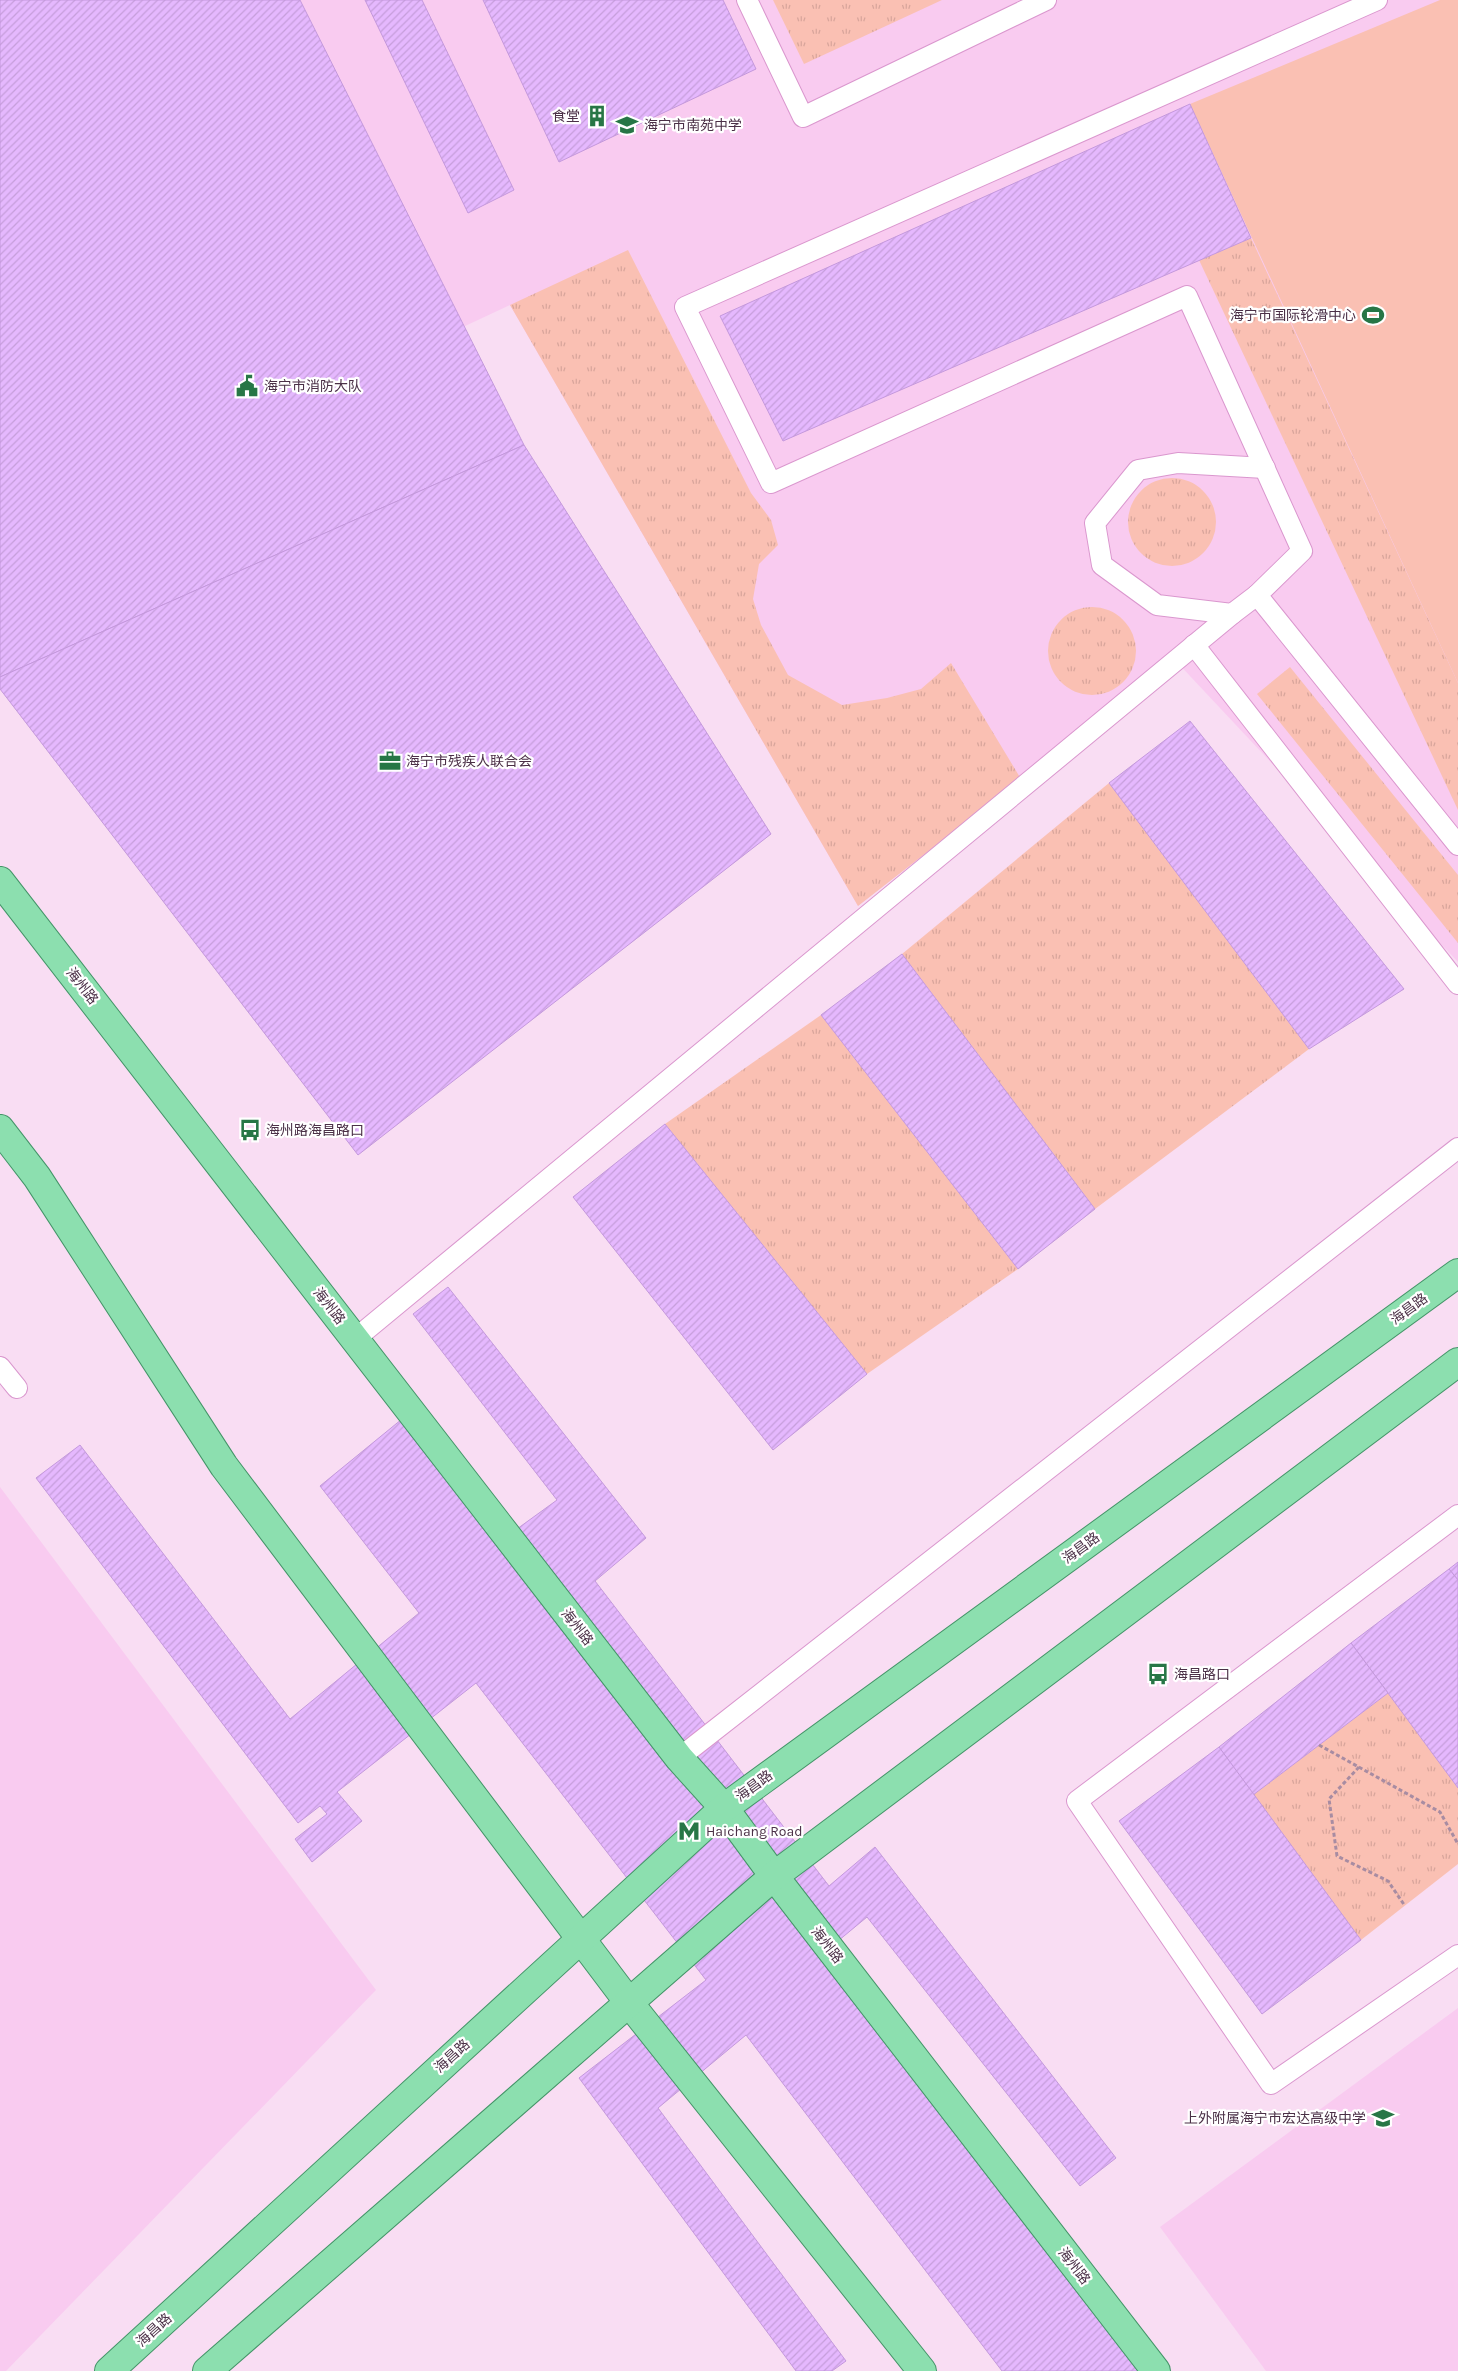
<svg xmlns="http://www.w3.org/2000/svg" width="1458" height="2371" font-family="Karla,'Noto Sans SC',sans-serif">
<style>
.built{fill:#f9cbf0}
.grass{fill:url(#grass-tufts)}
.pitch{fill:#fac0b3}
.building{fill:url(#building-hatch);stroke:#c498dc}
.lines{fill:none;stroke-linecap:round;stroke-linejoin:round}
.service-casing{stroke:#da97ce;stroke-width:22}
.primary-casing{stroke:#449468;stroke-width:30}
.path{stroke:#a88ca2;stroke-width:3;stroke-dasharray:4 2.5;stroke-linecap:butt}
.service{stroke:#fff;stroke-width:20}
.primary{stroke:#8cdfaf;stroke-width:28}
.labels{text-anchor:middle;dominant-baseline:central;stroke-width:4.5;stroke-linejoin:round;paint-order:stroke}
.poi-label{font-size:14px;fill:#4b3047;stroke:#fff;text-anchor:start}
.street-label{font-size:14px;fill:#4b3047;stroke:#fff}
</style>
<defs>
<pattern id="grass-tufts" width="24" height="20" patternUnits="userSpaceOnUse" patternTransform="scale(1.25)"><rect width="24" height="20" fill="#fac0b3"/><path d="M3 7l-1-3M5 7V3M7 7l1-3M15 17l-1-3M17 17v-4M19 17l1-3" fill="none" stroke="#d8a59b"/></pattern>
<pattern id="building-hatch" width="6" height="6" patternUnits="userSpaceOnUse" patternTransform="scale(1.25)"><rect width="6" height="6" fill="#e5b8fe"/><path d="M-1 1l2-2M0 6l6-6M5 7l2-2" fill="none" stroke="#c69edb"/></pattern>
</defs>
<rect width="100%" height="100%" fill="#f9ddf3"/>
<g class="built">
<path d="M300 0H1458V962L1175 660 858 906 510 305 463 327Z"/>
<path d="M0 1487 376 1990 6 2371H0Z"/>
<path d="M1458 2008V2371H1266L1160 2227Z"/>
</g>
<g class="grass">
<path d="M773 0H942L804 64Z"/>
<path d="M1251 238 1458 683V810L1199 260Z"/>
<path d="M628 250 751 493 771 520 778 545 759 564 753 599 761 625 788 675 842 705 887 698 921 689 951 663 1021 779 858 906 510 305Z"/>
<circle cx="1172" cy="522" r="44"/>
<circle cx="1092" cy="651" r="44"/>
<path d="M1290 667 1458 875V943L1257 694Z"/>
<path d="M1109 783 1309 1049 1095 1209 902 954Z"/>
<path d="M821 1015 1018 1269 867 1374 665 1124Z"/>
<path d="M1388 1693 1458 1788V1864L1361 1940 1253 1795Z"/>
</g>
<path class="pitch" d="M1440 0H1458V683L1190 104Z"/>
<g class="building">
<path d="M0 0H300L524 445 0 677Z"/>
<path d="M365 0H422L514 190 468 213Z"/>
<path d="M483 0H723L756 69 559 162Z"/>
<path d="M1190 104 1251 238 783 441 720 316Z"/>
<path d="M524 445 771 834 358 1155 0 689V677Z"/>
<path d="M1190 721 1404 989 1309 1049 1109 783Z"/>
<path d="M902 954 1095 1209 1018 1269 821 1015Z"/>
<path d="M665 1124 867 1374 773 1450 573 1197Z"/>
<path d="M448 1287 646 1538 595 1581 829 1886 875 1847 1116 2158 1080 2186 867 1917 821 1955 1144 2371H1002L746 2035 658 2108 846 2361 832 2371H796L579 2078 706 1980 476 1683 337 1792 362 1821 312 1862 295 1839 327 1814 320 1806 298 1823 36 1478 80 1445 290 1719 419 1613 320 1486 402 1419 499 1542 557 1500 413 1314Z"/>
<path d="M1458 1562V1580L1449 1569Z"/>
<path d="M1449 1569 1458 1580V1788L1351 1643Z"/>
<path d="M1351 1643 1388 1693 1253 1795 1219 1747Z"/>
<path d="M1219 1747 1361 1940 1262 2014 1119 1821Z"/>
</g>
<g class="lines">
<g class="service-casing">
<g id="service">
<path d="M747 0 803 117 1046 0"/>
<path d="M1377 0 685 307 771 483 1187 296 1302 551 1257 595 1458 845"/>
<path d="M1257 595 1232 614 1157 605 1102 565 1095 523 1138 470 1178 463 1265 468"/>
<path d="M1194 645 1458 984"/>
<path d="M355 1339 1232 614"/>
<path d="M0 1367 17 1388"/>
<path d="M1458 1515 1077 1801 1271 2084 1458 1955"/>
<path d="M679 1758 1458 1148"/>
</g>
</g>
<g class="primary-casing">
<g id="primary">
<path d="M0 881 679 1758 724 1808 774 1876 1156 2371"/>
<path d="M0 1129 37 1177 224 1466 630 2004 922 2371"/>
<path d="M109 2371 724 1808 1458 1273"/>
<path d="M207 2371 774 1876 1458 1362"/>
</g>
</g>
<g class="path">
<path d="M1319 1745 1440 1812 1458 1844"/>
<path d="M1359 1767 1329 1799 1337 1856 1388 1881 1405 1906"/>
</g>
<use href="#service" class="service"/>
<use href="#primary" class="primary"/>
</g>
<defs>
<g id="building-bare" transform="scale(1.725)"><path d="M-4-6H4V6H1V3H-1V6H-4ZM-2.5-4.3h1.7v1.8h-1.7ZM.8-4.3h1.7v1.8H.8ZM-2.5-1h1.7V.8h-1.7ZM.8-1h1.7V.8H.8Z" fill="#277646" stroke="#fff" stroke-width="2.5" paint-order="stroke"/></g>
<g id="school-bare" transform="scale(1.725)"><path d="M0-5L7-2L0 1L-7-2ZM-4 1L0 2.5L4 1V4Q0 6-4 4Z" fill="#277646" stroke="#fff" stroke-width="2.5" paint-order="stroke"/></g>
<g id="stadium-bare" transform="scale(1.725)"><path d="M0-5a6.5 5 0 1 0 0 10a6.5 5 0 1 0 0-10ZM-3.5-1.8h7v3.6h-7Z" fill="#277646" stroke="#fff" stroke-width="2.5" paint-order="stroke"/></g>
<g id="civic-bare" transform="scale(1.725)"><path d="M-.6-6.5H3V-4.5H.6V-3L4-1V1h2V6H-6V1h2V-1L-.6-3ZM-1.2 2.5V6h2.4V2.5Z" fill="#277646" stroke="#fff" stroke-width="2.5" paint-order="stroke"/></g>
<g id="office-bare" transform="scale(1.725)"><path d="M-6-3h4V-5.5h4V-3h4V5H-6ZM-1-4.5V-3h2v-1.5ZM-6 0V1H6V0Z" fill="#277646" stroke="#fff" stroke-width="2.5" paint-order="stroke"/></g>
<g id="bus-bare" transform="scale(1.725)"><path d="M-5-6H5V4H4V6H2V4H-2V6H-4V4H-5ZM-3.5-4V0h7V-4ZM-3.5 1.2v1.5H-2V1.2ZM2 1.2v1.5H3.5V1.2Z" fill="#277646" stroke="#fff" stroke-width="2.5" paint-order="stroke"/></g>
<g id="metro-bare" transform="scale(1.725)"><path d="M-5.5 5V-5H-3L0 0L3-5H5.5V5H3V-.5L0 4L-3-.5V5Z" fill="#277646" stroke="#fff" stroke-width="2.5" paint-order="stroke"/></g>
</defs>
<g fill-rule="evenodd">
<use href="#building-bare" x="597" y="116"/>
<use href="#school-bare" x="627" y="125"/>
<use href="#stadium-bare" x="1373" y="315"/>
<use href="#civic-bare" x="247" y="386"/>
<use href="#office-bare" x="390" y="761"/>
<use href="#bus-bare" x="250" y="1130"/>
<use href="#bus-bare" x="1158" y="1674"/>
<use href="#metro-bare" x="689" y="1831"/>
<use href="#school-bare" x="1383" y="2118"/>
</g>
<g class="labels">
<g class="poi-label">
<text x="580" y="116" text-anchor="end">食堂</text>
<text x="644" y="125">海宁市南苑中学</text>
<text x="1356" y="315" text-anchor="end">海宁市国际轮滑中心</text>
<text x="264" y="386">海宁市消防大队</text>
<text x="406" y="761">海宁市残疾人联合会</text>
<text x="266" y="1130">海州路海昌路口</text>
<text x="1174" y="1674">海昌路口</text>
<text x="706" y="1831">Haichang Road</text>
<text x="1366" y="2118" text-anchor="end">上外附属海宁市宏达高级中学</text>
</g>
<g class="street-label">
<text transform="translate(82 986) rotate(52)">海州路</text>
<text transform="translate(329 1306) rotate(52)">海州路</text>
<text transform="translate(1409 1309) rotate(-36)">海昌路</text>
<text transform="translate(1081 1548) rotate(-36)">海昌路</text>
<text transform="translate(577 1627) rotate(52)">海州路</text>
<text transform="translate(754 1786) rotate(-36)">海昌路</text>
<text transform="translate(827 1945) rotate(52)">海州路</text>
<text transform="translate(452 2056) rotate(-42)">海昌路</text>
<text transform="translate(1074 2266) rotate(52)">海州路</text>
<text transform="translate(154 2330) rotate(-42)">海昌路</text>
</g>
</g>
</svg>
